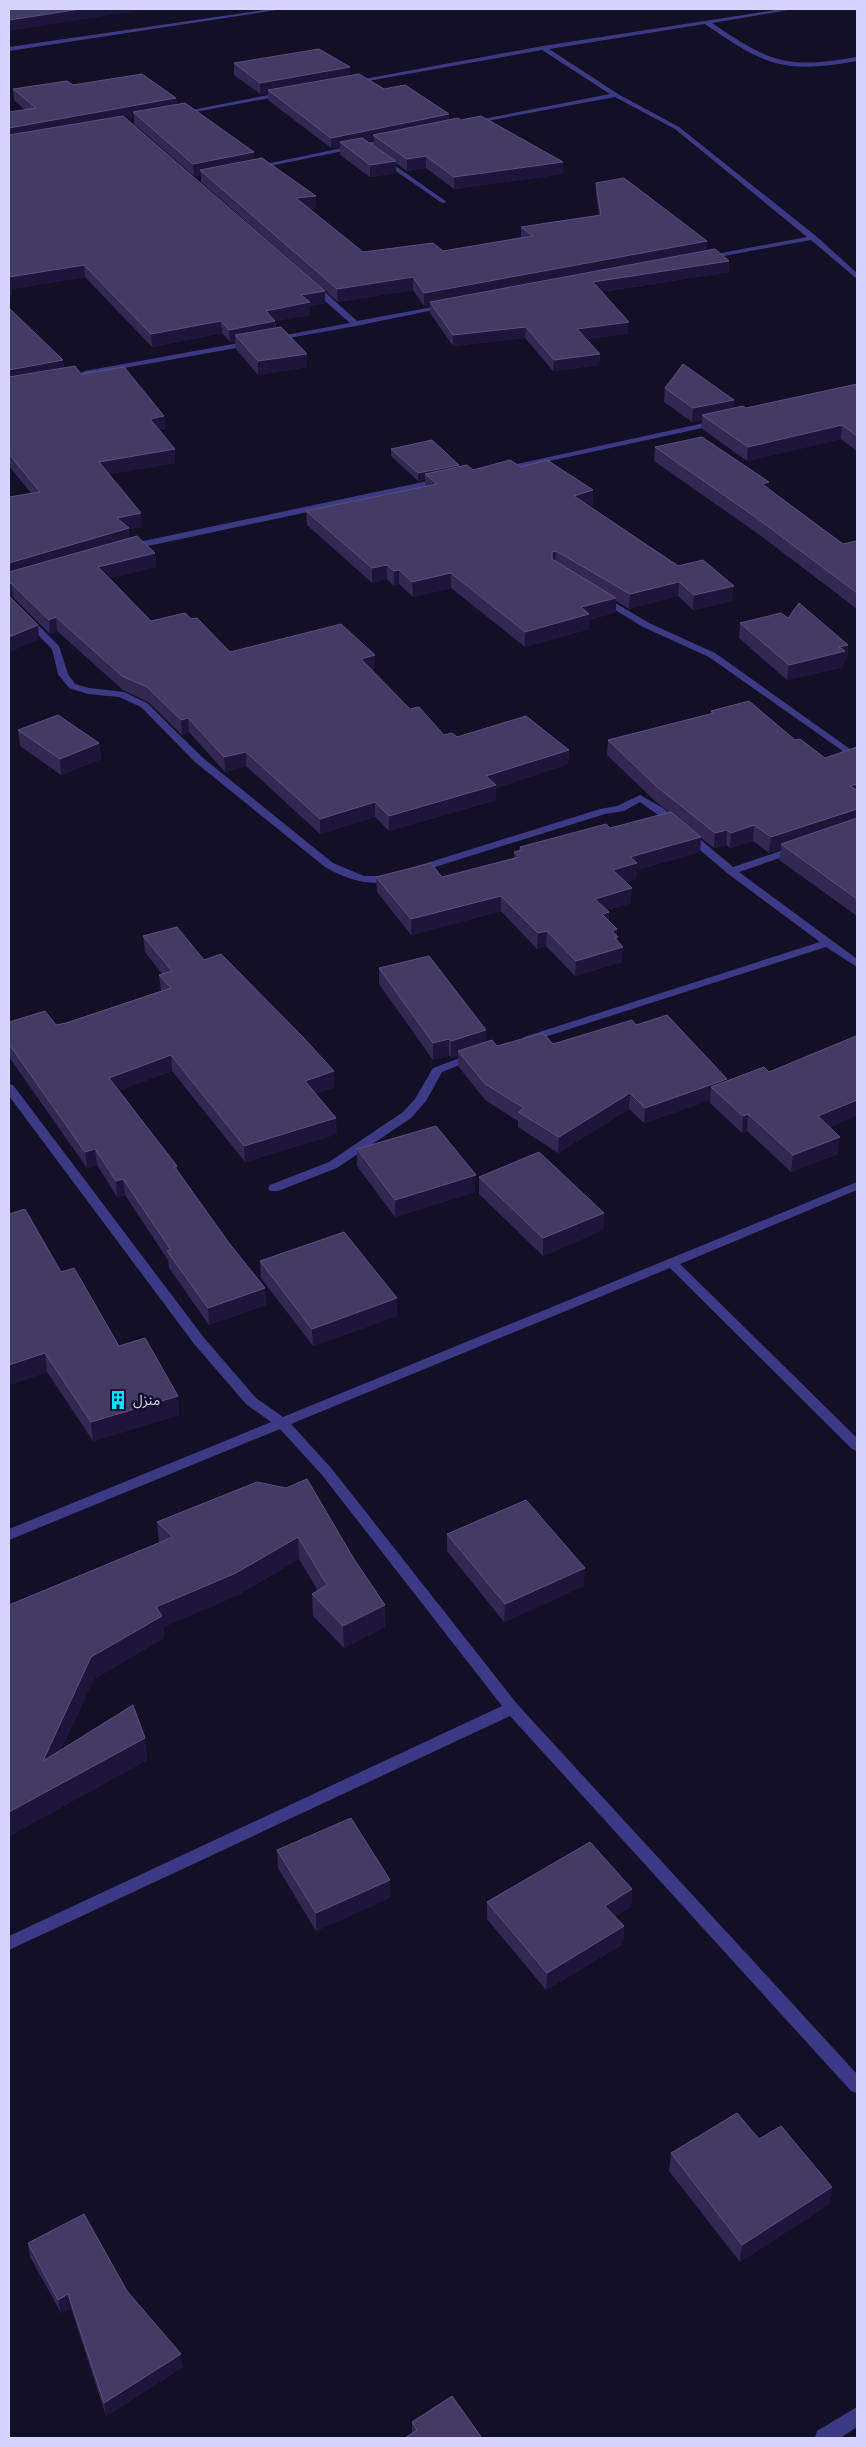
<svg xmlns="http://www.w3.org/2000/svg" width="866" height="2447" font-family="Karla,'Noto Sans Arabic',sans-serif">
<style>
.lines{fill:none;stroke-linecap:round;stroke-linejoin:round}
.minor{fill:#3d3a85;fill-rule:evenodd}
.wall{fill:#312854;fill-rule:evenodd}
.shaded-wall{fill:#1d163a}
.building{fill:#433a66;stroke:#5a527e}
.labels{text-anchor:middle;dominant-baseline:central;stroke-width:5;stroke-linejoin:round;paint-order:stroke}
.poi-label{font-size:14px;fill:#d9d4ff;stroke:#130f26;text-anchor:start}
</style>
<rect width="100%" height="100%" fill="#130f26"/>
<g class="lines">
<g class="minor">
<path d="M271 9H284L9 51V47Z"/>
<path d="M782 9H795L712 23C771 63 786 69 857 57V61C783 74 766 66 705 24L549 49 618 94 679 127 816 236 857 273V279L811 240 702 260V256H705L807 237 675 129 615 97 471 124V122L473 121 610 94 542 50 351 84 348 82 543 46Z"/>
<path d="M284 92 286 95 179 115 176 113Z"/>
<path d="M390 138 392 139V141L255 169 252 167Z"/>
<path d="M380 158H384L447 202 442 203 380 160Z"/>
<path d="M309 283H315L357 321 444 305 448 307 356 326 272 341 271 339 275 337 350 323 309 287Z"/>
<path d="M250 341H253V345L85 375 81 373 85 371Z"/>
<path d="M718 420H721V424L503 471 499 468Z"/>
<path d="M442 478 445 479V483L129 550 125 547 129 544Z"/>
<path d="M602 595 649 623 715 653 857 754V761L709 657 643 627 599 600 597 598Z"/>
<path d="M9 598 12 599 59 646 68 674 75 684 89 688 124 692 147 703 203 758 333 863 364 876H396V880C370 887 348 880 325 867L195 762 141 707 119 697 88 694 69 688 58 674 52 649 9 606Z"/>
<path d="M640 795 663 808 733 867 792 847H800V851L739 872 857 959V967L826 947 532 1041H524L522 1039 524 1037 820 942 727 873 665 820 640 802 624 811 605 814 419 872 415 873 410 870 411 868 600 809 617 806Z"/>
<path d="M473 1053 479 1056 477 1058 442 1072 426 1101 411 1118 337 1168 278 1191H270L268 1188 270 1185 329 1162 403 1112 415 1099 433 1068Z"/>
<path d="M9 1084 13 1085 205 1339 256 1398 283 1417 857 1182V1190L680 1264 857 1438V1451L852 1449 670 1268 291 1424 332 1469 517 1704 857 2074V2093L851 2091 510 1716 9 1950V1936L502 1706 322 1475 280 1429 9 1540V1529L271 1422 246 1404 195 1345 9 1096Z"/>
<path d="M857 2407V2427L840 2438H815L817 2431Z"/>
</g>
</g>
<g class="wall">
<path d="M234 63 350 67V76L384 89 449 120H461L563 162V174L454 189 426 168 407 171 396 163V173L370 177 340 155V147L331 148 268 100V93L260 94 234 75ZM374 140V146L367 141Z"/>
<path d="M73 85 176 98 177 105 254 152V160L316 208 309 209 363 252 443 251 521 237V227L599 215 596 194V183L707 241 706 251 729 272 601 292 628 334 586 339 600 354 599 365 553 371 525 338 453 346 430 313V305L424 306 413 290 338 302 201 182V175L194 176 134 124V117L126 118 325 303 310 306V315L275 321 276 328 307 354V367L258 375 236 349 235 341 230 342 222 333 152 347 85 277 12 289V294L9 295V112L25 110 14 100 13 89Z"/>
<path d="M9 308 63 360 64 368 81 374 164 416 165 429 159 430 175 463 109 474 142 527 129 529V538L155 553 156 567 110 578 151 621 191 619 230 652 375 669 372 670 410 709 444 735 569 750 568 764 496 788V800L389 831 375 817 320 834 246 766 225 772 189 732 182 735 148 702 123 690 57 631 50 634 13 597 10 598 39 639 9 652V497L31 493 9 466Z"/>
<path d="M857 384V451L841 439 747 461 701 428 702 420 692 422 664 402 665 388 734 408H746Z"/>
<path d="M655 447 769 489 843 544 857 542V609L757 533 654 461Z"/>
<path d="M391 449 473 470 521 467 593 505 589 506 732 601 693 610 678 596 629 609 616 601V612L589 620V629L525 647 451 588 413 597 399 584 394 586 387 579 372 583 307 525 306 511 425 486V479L418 481 391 456Z"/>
<path d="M788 618 848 645 847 660H844L843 667 787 680 739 638 740 623Z"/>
<path d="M711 711 795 740 825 758 857 747V916L779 860 781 849 769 853 753 841 730 848 726 845 714 848 701 838 700 852 637 870 636 879 625 882 631 903 607 910 609 912V921L617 929V936L622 962 575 976 546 946 537 949 501 911 411 935 377 892 376 877H442L514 858V852L519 851 520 847 610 828 669 812 655 801 607 755 608 740 711 714Z"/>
<path d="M18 730 99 743 101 759 61 775 20 746Z"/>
<path d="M143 936 204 960 334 1087 315 1094 337 1134 245 1162 172 1071 119 1090 177 1166V1170L229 1243 265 1288 266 1305 209 1325 169 1268 168 1260 125 1195 117 1197 97 1165 87 1168 9 1057V1022L56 1025 66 1023 161 991 159 975 162 974 145 952Z"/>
<path d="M379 968 486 1042 497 1046 553 1044 636 1025 727 1081 830 1127 838 1154 791 1172 747 1131 742 1133 710 1103V1100L644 1123 629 1109 558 1153 518 1127V1121L485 1100 458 1066V1056L451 1058 449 1055 433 1060 379 984Z"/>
<path d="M357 1149 475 1192 395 1217 357 1166Z"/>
<path d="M479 1177 604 1213 603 1230 543 1256 479 1194Z"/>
<path d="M260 1261 397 1316 313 1346 261 1278Z"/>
<path d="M61 1272 119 1346 178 1396 179 1415 93 1441 47 1372 9 1385Z"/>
<path d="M257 1482 354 1559 385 1605V1627L344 1648 313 1616 312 1594 318 1591 299 1559 238 1595 163 1627 164 1638 94 1679 61 1749 145 1738 147 1760 9 1836V1605L159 1543 157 1522Z"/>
<path d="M447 1534 584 1586 504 1622 447 1551Z"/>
<path d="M277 1850 391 1897 316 1931 278 1868Z"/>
<path d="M632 1889 631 1907 615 1916 624 1926 623 1944 546 1990 487 1919V1902Z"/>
<path d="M759 2139 832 2187 829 2204 740 2262 669 2171 671 2153Z"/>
<path d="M28 2243 127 2291 183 2367 106 2416 71 2308 61 2313 30 2257Z"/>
<path d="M412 2422 482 2438 412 2434Z"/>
</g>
<g class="shaded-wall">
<path d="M81 9H149L9 31V20Z"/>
<path d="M350 67V78L268 90V93L260 94V83Z"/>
<path d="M176 98 177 109 133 112 134 117 9 139V128Z"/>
<path d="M449 114V124L373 135 374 140 344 146 340 142V147L331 148V138Z"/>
<path d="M254 152V164L200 170 201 175 194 176 193 164Z"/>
<path d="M426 156V168L407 171V159Z"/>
<path d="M396 161V173L370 177V165Z"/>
<path d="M563 162V174L454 189V177Z"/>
<path d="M316 196V208L296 210V198Z"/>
<path d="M707 241 706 254 430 302V305L424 306V293Z"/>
<path d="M729 261V272L592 293 593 282Z"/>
<path d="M84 265 85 277 12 289V294L9 295V277Z"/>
<path d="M413 277V290L338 302 337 289Z"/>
<path d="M325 291V303L310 306V315L275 321 276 334 235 335V341L230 342 229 330 266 311 301 295Z"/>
<path d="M221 321 222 333 152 347 151 334Z"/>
<path d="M629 322 628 334 577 340V329Z"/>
<path d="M526 327 525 338 453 346V335Z"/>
<path d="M307 354V367L258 375V361Z"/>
<path d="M600 354 599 365 553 371 554 360Z"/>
<path d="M63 360 64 373 9 383V370Z"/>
<path d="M734 400 733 413 702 415V420L692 422 693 408Z"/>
<path d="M164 416 165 429 151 432 150 419Z"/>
<path d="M842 425 841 439 747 461 748 447Z"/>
<path d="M175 449V463L100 476 99 462Z"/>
<path d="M459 465V472L425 474V479L418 481V473Z"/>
<path d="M769 482 768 497 762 484Z"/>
<path d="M593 490V505L573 510 574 496Z"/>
<path d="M141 513 142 527 129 529 130 542 9 577V563L117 518Z"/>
<path d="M556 551 555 565 551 567 552 552Z"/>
<path d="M155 553 156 567 100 581 98 567Z"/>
<path d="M387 565V579L372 583V568Z"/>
<path d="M399 570V584L394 586V571Z"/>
<path d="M451 573V588L413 597 412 582Z"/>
<path d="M679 582 678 596 629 609 630 594Z"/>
<path d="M11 583 13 597 9 598V584Z"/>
<path d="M734 586 732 601 693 610 694 595Z"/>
<path d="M616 598V612L589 620V629L525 647V632L581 607Z"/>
<path d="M56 617 57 631 50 634 49 620Z"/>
<path d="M38 625 39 639 9 652V637Z"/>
<path d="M848 645 847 660H844L843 667 787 680 789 665 839 647Z"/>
<path d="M375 655V669L362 673 361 659Z"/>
<path d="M188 718 189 732 182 735 181 720Z"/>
<path d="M99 743 101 759 61 775 60 759Z"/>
<path d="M569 750 568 764 496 788V800L389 831V816L486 776Z"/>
<path d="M246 752V766L225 772 224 757Z"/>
<path d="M857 784V798L850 786Z"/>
<path d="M375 802V817L320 834V819Z"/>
<path d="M857 809V824L781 844V849L769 853 771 837Z"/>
<path d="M754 825 753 841 730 848 731 833Z"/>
<path d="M727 830 726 845 714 848 715 833Z"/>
<path d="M701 837 700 852 637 870 636 879 612 885 613 870 630 857Z"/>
<path d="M632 888 631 903 595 914V899Z"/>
<path d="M501 896V911L411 935V919Z"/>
<path d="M609 912 608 928 602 914Z"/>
<path d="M617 929 616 938 618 937V948L623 947 622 962 575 976 576 961 612 931Z"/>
<path d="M547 931 546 946 537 949 538 933Z"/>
<path d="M486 1030V1047L458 1051V1056L451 1058V1041Z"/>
<path d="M449 1039V1055L433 1060V1043Z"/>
<path d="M171 1055 172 1071 111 1094 109 1078Z"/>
<path d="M334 1071V1087L306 1097 305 1081Z"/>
<path d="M727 1079 726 1094 711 1087 710 1100 644 1123 645 1108Z"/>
<path d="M630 1093 629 1109 558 1153 559 1137Z"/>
<path d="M857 1100V1116L816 1133 818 1116Z"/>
<path d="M748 1114 747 1131 742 1133 743 1116Z"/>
<path d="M336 1118 337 1134 245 1162 244 1146Z"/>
<path d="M840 1137 838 1154 791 1172 793 1155Z"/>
<path d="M95 1149 97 1165 87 1168 85 1152Z"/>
<path d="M476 1175 475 1192 395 1217V1200Z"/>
<path d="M123 1179 125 1195 117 1197 116 1181Z"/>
<path d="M604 1213 603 1230 543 1256V1238Z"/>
<path d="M265 1288 266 1305 209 1325 208 1308Z"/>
<path d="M397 1298V1316L313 1346 312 1329Z"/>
<path d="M45 1353 47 1372 9 1385V1365Z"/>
<path d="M178 1396 179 1415 93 1441 91 1422Z"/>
<path d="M298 1537 299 1559 238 1595 163 1627 164 1638 94 1679 46 1782 43 1761 91 1657 156 1607Z"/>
<path d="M585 1568 584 1586 504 1622 505 1604Z"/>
<path d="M385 1605V1627L344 1648 343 1626Z"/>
<path d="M145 1738 147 1760 9 1836V1812Z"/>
<path d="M390 1880 391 1897 316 1931V1913Z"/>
<path d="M632 1889 631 1907 604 1923 605 1906Z"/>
<path d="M624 1926 623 1944 546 1990 547 1973Z"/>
<path d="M832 2187 829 2204 740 2262 742 2245Z"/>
<path d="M68 2294 71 2308 61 2313 58 2300Z"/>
<path d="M181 2354 183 2367 106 2416 104 2403Z"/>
</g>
<g class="building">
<path d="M9 9H81L9 20Z"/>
<path d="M319 49 350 67 260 83 234 63Z"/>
<path d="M142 74 176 98 9 128V112L36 108 13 89 67 81 73 85Z"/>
<path d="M359 74 384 89 405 85 449 114 331 138 268 90Z"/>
<path d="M185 103 254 152 193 164 133 112Z"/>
<path d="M123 116 325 291 301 295 310 302 266 311 275 321 229 330 221 321 151 334 84 265 9 277V135Z"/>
<path d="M481 116 563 162 454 177 426 156 407 159 373 135 458 118 461 120Z"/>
<path d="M362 138 396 161 370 165 340 142Z"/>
<path d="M262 158 316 196 296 198 363 252 433 243 443 251 533 236 521 227 601 215 596 183 624 178 707 241 424 293 413 277 337 289 200 170Z"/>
<path d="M715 249 729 261 593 282 629 322 577 329 600 354 554 360 526 327 453 335 430 302Z"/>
<path d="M9 308 63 360 9 370Z"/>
<path d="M281 327 307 354 258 361 235 335Z"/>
<path d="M683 364 734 400 693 408 665 388Z"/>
<path d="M75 366 81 374 124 367 164 416 150 419 175 449 99 462 141 513 117 518 129 528 9 563V497L40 492 9 454V377Z"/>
<path d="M857 384V436L842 425 748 447 702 415 743 406 746 408Z"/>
<path d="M702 437 769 482 762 484 843 544 856 541 857 542V593L758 519 655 447Z"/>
<path d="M432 440 459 465 418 473 391 449Z"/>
<path d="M510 460 521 467 547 460 593 490 574 496 678 566 703 560 734 586 694 595 679 582 630 594 556 551 552 552V559L616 598 581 607 589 614 525 632 451 573 412 582 399 570 394 571 387 565 372 568 306 511 437 484 425 474 467 465 473 470Z"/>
<path d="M137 536 155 553 98 567 151 621 185 613 191 619 197 618 230 652 341 624 375 655 361 659 410 709 419 707 444 735 452 733 457 737 526 716 569 750 486 776 496 785 389 816 375 802 320 819 246 752 224 757 188 718 181 720 147 687 122 676 56 617 49 620 11 583 9 584V572Z"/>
<path d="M9 596 38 625 9 637Z"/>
<path d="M799 603 848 645 839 647 845 651 789 665 740 623 781 613 788 618Z"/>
<path d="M749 701 795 740 800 739 825 758 857 747V784L850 786 857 790V809L771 837 754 825 731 833 727 830 715 833 656 786 608 740 714 713 711 711Z"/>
<path d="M58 715 99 743 60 759 18 730Z"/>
<path d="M671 812 701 837 630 857 637 863 613 870 632 888 595 899 609 912 602 914 617 929 612 931 618 937 615 938 623 947 576 961 547 931 538 933 501 896 411 919 376 877 431 863 442 877 519 857 514 852 522 850 520 847 606 824 610 828Z"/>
<path d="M857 818V899L781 844Z"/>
<path d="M177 927 204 960 221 954 302 1036 334 1071 305 1081 336 1118 244 1146 171 1055 109 1078 177 1166H174L229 1243 265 1288 208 1308 167 1251 171 1250 123 1179 116 1181 95 1149 85 1152 9 1044V1022L45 1011 56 1025 66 1023 171 988 159 975 172 971 143 936Z"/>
<path d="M429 956 486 1030 451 1041 449 1039 433 1043 379 968Z"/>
<path d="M667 1015 727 1079 645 1108 630 1093 559 1137 518 1112 524 1108 485 1084 458 1051 492 1040 497 1046 543 1033 553 1044 632 1020 636 1025Z"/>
<path d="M856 1036 857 1037V1100L818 1116 840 1137 793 1155 748 1114 743 1116 711 1087 764 1067 769 1072Z"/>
<path d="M436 1126 476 1175 395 1200 357 1149Z"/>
<path d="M539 1152 604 1213 543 1238 479 1177Z"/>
<path d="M25 1209 61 1272 74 1268 119 1346 145 1338 178 1396 91 1422 45 1353 9 1365V1214Z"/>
<path d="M344 1232 397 1298 312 1329 260 1261Z"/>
<path d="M307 1479 354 1559 385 1605 343 1626 312 1594 327 1585 298 1537 236 1573 156 1607 162 1616 91 1657 43 1761 133 1705 145 1738 9 1812V1605L173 1537 157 1522 257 1482 286 1488Z"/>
<path d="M526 1500 585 1568 505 1604 447 1534Z"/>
<path d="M351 1818 390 1880 316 1913 277 1850Z"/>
<path d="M590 1842 632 1889 605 1906 624 1926 547 1973 487 1902Z"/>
<path d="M737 2113 759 2139 781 2126 832 2187 742 2245 671 2153Z"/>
<path d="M84 2214 127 2291 181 2354 104 2403 68 2294 58 2300 28 2243Z"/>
<path d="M452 2396 482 2438H405L417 2430 412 2422Z"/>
</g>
<defs>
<g id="building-bare" transform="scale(1.5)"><path d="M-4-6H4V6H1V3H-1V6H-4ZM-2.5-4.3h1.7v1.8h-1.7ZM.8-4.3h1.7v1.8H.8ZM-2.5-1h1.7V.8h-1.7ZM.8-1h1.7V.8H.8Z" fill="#00e5ff" stroke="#130f26" stroke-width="2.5" paint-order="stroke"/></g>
</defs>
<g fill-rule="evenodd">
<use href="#building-bare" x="118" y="1400"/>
</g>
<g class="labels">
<g class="poi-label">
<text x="133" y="1400">منزل</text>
</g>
</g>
<rect width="866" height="2447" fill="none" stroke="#d9d4ff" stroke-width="20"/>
</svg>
